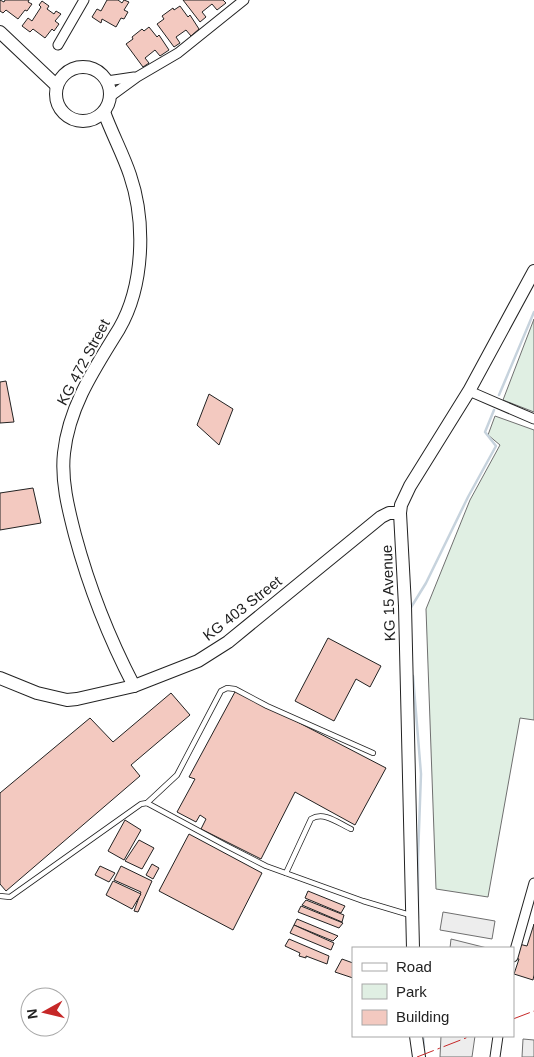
<svg xmlns="http://www.w3.org/2000/svg" width="534" height="1057" font-family="Arial,sans-serif">
<style>
.green{fill:#e0efe3;stroke:#6f6f6f}
.parking{fill:#ededed;stroke:#6f6f6f}
.lines{fill:none;stroke-linecap:round;stroke-linejoin:round}
.stream{stroke:#c7d3dd;stroke-width:2.5}
.building{fill:#f3c9c0;stroke:#222}
.lane-casing{stroke:#222;stroke-width:6}
.street-casing{stroke:#222;stroke-width:11}
.secondary-casing{stroke:#222;stroke-width:14}
.lane{stroke:#fff;stroke-width:4.5}
.street{stroke:#fff;stroke-width:9}
.secondary{stroke:#fff;stroke-width:12}
.power{stroke:#c62828;stroke-width:1;stroke-dasharray:18 4 2.5 4;stroke-linecap:butt}
.labels{text-anchor:middle;dominant-baseline:central;stroke-width:4;stroke-linejoin:round;paint-order:stroke}
.street-label{font-size:15px;fill:#222;stroke:#fff}
</style>
<rect width="100%" height="100%" fill="#fff"/>
<g class="green">
<path d="M534 319V412L503 400Z"/>
<path d="M495 416 534 430V720L520 718 488 897 436 889 426 609 470 500 500 445 488 435Z"/>
</g>
<g class="parking">
<path d="M443 912 495 921 492 939 440 930Z"/>
<path d="M451 939 487 948H450Z"/>
<path d="M441 1036H475L472 1057H440Z"/>
<path d="M523 1039 534 1040V1057H522Z"/>
</g>
<g class="lines">
<g class="stream">
<path d="M499 395 534 312"/>
<path d="M410 609 426 583 468 497 496 446 485 432 494 410"/>
<path d="M413 676 421 774 418 857V918"/>
<path d="M423 1036 424 1047"/>
</g>
</g>
<g class="building">
<path d="M0 0 4 2 5 0H29L28 2 32 4 27 11 25 10 18 19 6 10 3 13 0 11Z"/>
<path d="M107 0H118L122 3 124 0 129 2 124 10 128 12 124 19 121 18 116 27 102 19 101 23 92 17 97 9 101 11Z"/>
<path d="M183 0H223L226 3 217 10 212 4 202 12 206 17 200 22Z"/>
<path d="M42 1 49 6 47 9 54 14 56 11 61 14 55 21 59 24 54 31 52 29 45 38 33 29 30 32 22 26 28 18 32 21 41 7 39 5Z"/>
<path d="M180 6 188 17 190 15 199 29 191 36 186 30 176 37 180 43 174 47 157 24 164 19 162 16 173 8 174 10Z"/>
<path d="M149 27 157 37 159 35 169 50 160 56 155 50 145 58 149 63 143 67 126 44 133 39 132 37 142 29 144 31Z"/>
<path d="M6 381 14 422 0 423V382Z"/>
<path d="M209 394 233 409 219 445 197 425Z"/>
<path d="M33 488 41 523 0 530V493Z"/>
<path d="M328 638 381 666 370 687 356 679 334 721 295 701Z"/>
<path d="M236 690 386 768 355 825 295 792 261 859 201 829 206 819 200 815 196 822 177 812 195 779 189 777Z"/>
<path d="M171 693 190 715 131 765 140 776 6 891 0 884V793L90 718 113 742Z"/>
<path d="M125 820 141 830 124 860 108 851Z"/>
<path d="M189 834 262 873 233 930 159 891Z"/>
<path d="M139 840 154 848 142 869 125 861Z"/>
<path d="M152 864 159 868 153 879 146 875Z"/>
<path d="M100 866 115 873 109 882 95 875Z"/>
<path d="M121 866 152 881 138 912 134 911 141 892 114 880Z"/>
<path d="M113 881 141 894 132 909 106 895Z"/>
<path d="M308 891 345 906 341 913 305 898Z"/>
<path d="M306 900 344 915 342 922 302 905Z"/>
<path d="M301 906 343 923 339 928 298 912Z"/>
<path d="M297 919 338 936 333 941 294 925Z"/>
<path d="M534 924V975L533 980 514 974 519 959 514 958 519 944 527 946Z"/>
<path d="M294 925 334 943 331 950 290 933Z"/>
<path d="M289 939 329 956 327 964 306 956V958L299 956 300 953 285 946Z"/>
<path d="M342 959 353 963V978L335 972Z"/>
</g>
<g class="lines">
<g class="lane-casing">
<g id="lane">
<path d="M147 803 177 775 221 691 227 688 235 689 267 706 373 753"/>
<path d="M286 873 311 819C324 811 338 823 351 829"/>
<path d="M0 896 10 897 141 804 147 803 225 845 266 866 363 901 410 915"/>
</g>
</g>
<g class="street-casing">
<g id="street">
<path d="M58 45 84 0"/>
<path d="M107 81 134 77"/>
<path d="M111 96 137 77 178 53 244 0"/>
<path d="M469 391 534 419"/>
<path d="M513 957 534 883"/>
<path d="M495 1057 498 1036"/>
</g>
</g>
<g class="secondary-casing">
<g id="secondary">
<path d="M0 32 57 86"/>
<circle cx="83" cy="94" r="27"/>
<path d="M104 112C112 134 123 154 130 175 146 222 144 286 119 329 95 368 69 406 64 453 61 480 68 508 75 535 89 587 109 638 134 686"/>
<path d="M0 678 37 693 67 700 77 699 134 686 198 661 228 642 381 517 389 513H400"/>
<path d="M413 948 405 606 400 513 401 505 410 486 469 391 534 271"/>
<path d="M416 1036 419 1057"/>
</g>
</g>
<use href="#lane" class="lane"/>
<use href="#street" class="street"/>
<use href="#secondary" class="secondary"/>
<g class="power">
<path d="M513 1019 534 1011"/>
<path d="M417 1057 471 1036"/>
</g>
</g>
<g class="labels">
<g class="street-label">
<text transform="translate(83 362) rotate(-62)">KG 472 Street</text>
<text transform="translate(388 593) rotate(-92)">KG 15 Avenue</text>
<text transform="translate(242 608) rotate(-38)">KG 403 Street</text>
</g>
</g>
<rect x="352" y="947" width="162" height="90" fill="#ffffff" stroke="#a7a7a7"/>
<rect x="362" y="963" width="25" height="8" fill="#ffffff" stroke="#a7a7a7"/>
<text x="396" y="972" font-size="15" fill="#222222">Road</text>
<rect x="362" y="984" width="25" height="15" fill="#e0efe3" stroke="#a7a7a7"/>
<text x="396" y="997" font-size="15" fill="#222222">Park</text>
<rect x="362" y="1010" width="25" height="15" fill="#f3c9c0" stroke="#a7a7a7"/>
<text x="396" y="1022" font-size="15" fill="#222222">Building</text>
<g transform="translate(45 1012) rotate(262)"><circle r="24" fill="#ffffff" stroke="#a7a7a7"/>
<path d="M0-4L9 19L0 12L-9 19Z" fill="#c62828"/>
<text y="-8" font-size="14" font-weight="bold" text-anchor="middle" fill="#222222">N</text>
</g>
</svg>
